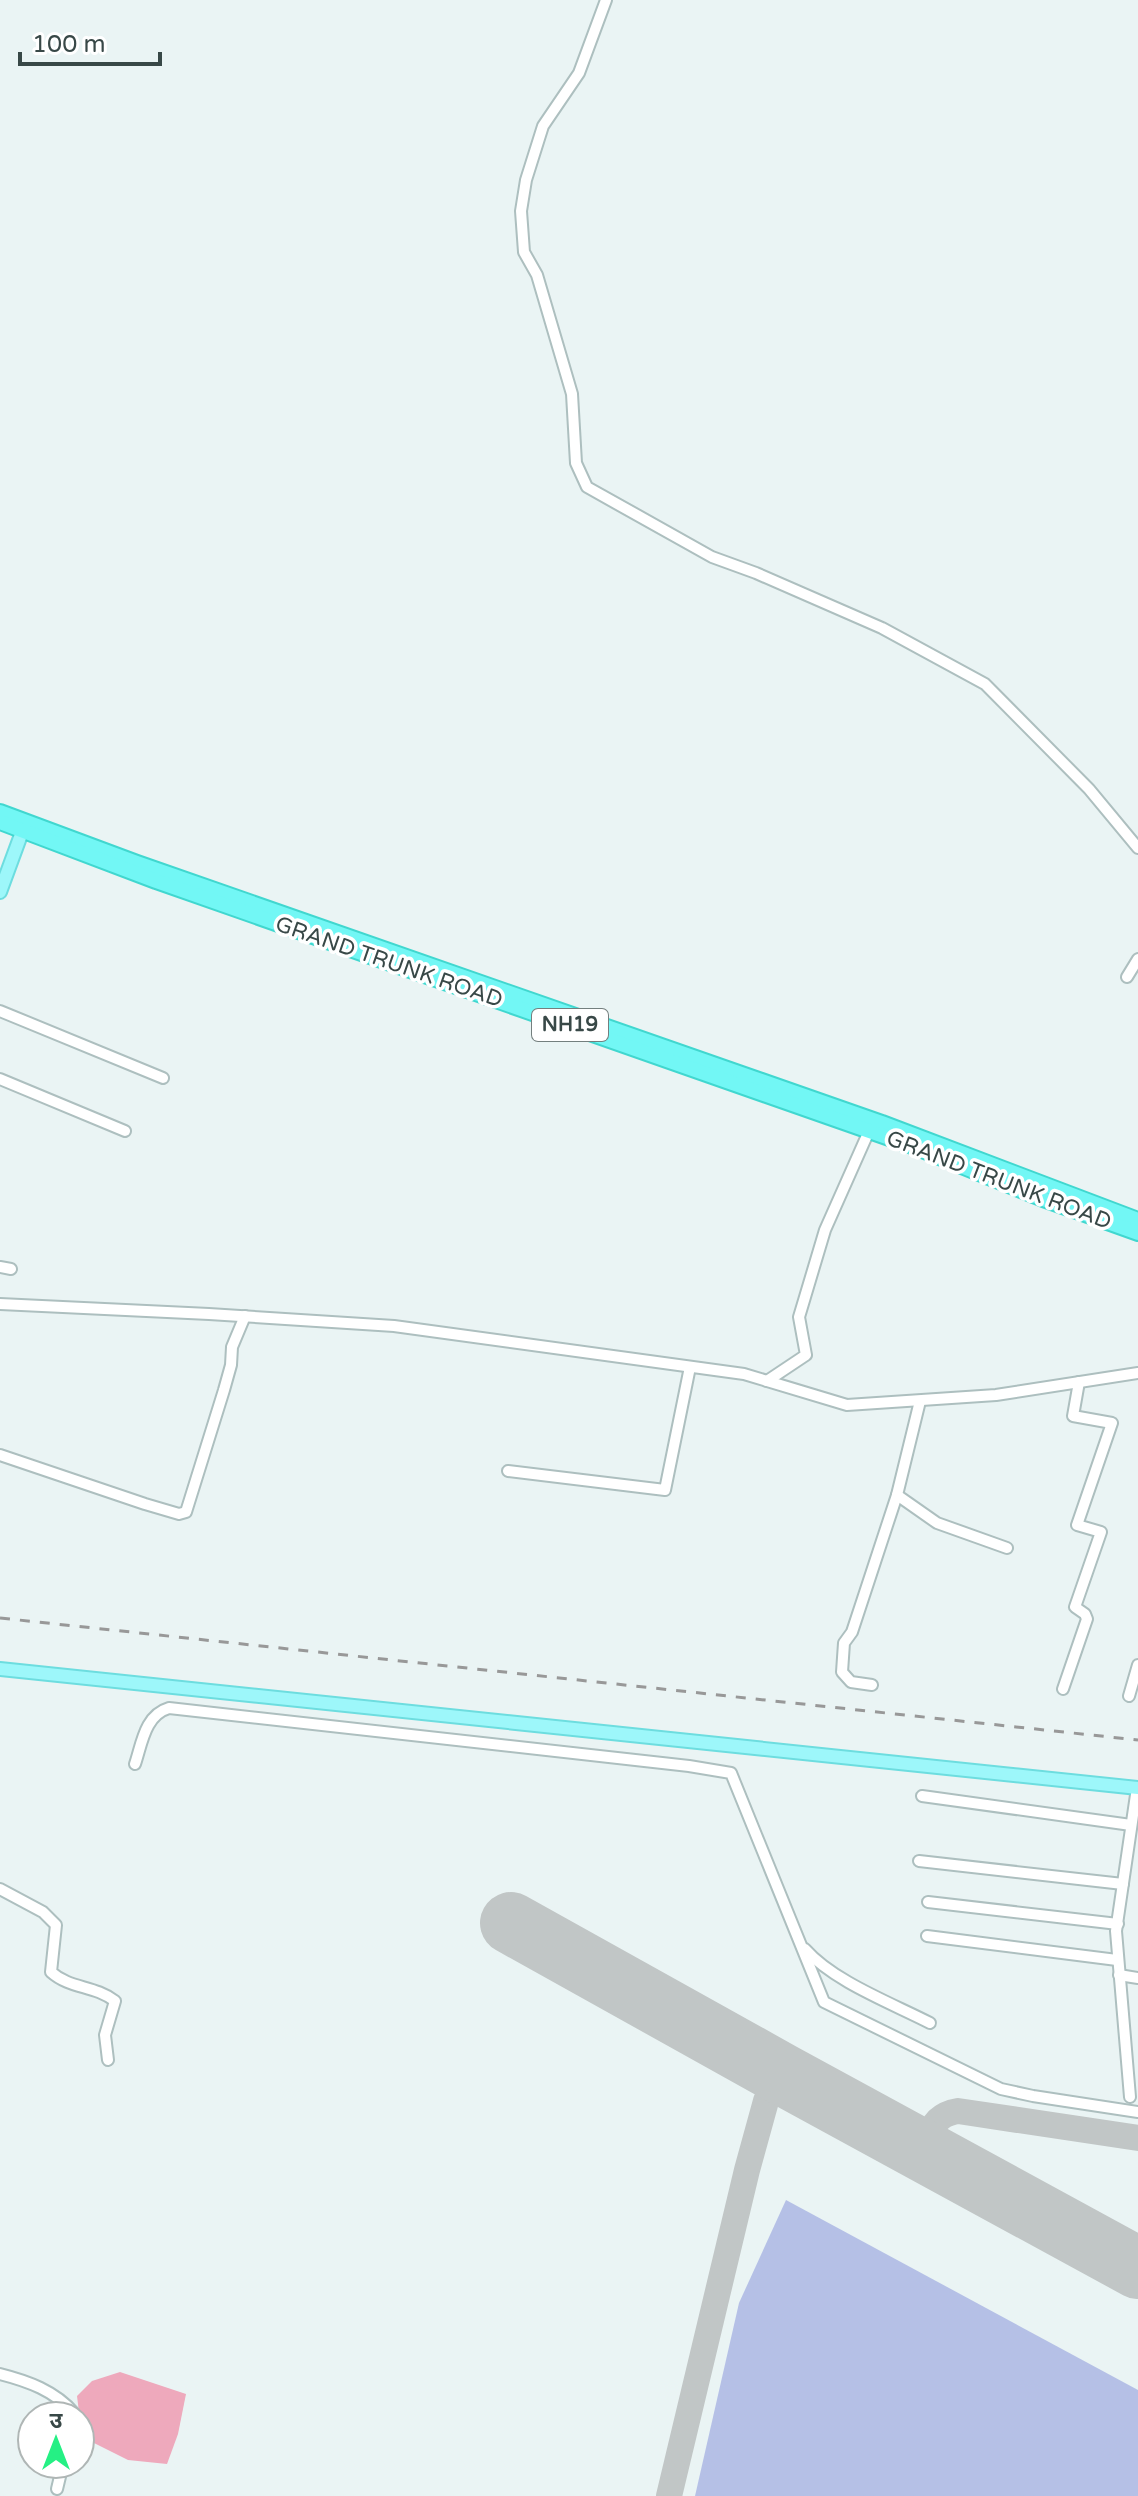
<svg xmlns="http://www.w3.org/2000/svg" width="1138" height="2496" font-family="'Varela Round','Noto Sans Devanagari',sans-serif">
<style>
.green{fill:#b5c0e6}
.water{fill:#eea9bc}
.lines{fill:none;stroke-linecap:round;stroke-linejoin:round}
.taxiway{stroke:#c1c6c6;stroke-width:26}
.runway{stroke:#c1c6c6;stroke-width:62}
.minor-casing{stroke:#adbfbf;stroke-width:14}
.major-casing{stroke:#6ddddf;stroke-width:16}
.highway-casing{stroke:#41d7cf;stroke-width:18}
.minor{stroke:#fff;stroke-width:10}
.major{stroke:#9df7fa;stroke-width:12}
.highway{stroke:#72f7f5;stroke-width:14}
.rail{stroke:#989898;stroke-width:3;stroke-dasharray:10 10;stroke-linecap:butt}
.labels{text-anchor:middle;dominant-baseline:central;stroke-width:7;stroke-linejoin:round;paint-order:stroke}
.shield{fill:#fff;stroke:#747f7e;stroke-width:2}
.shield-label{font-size:20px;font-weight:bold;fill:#384847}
.street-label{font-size:22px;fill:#384847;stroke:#fff}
</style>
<rect width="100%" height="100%" fill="#eaf4f4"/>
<path class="green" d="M786 2200 1138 2390V2496H695L739 2303Z"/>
<path class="water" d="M120 2372 186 2394 178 2434 167 2464 128 2460 82 2437 77 2396 92 2381Z"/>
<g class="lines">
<g class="taxiway">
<path d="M953 2167C926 2151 922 2117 958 2111L1138 2138"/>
<path d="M669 2496 747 2170 766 2101 782 2074"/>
</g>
<path class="runway" d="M511 1923 782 2074 1138 2268"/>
<g class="minor-casing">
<g id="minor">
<path d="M606 0 579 73 543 126 526 180 521 211 524 252 537 275 572 394 576 463 587 487 712 557 756 573 882 628 985 684 1089 789 1138 848"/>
<path d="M1127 977 1138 959"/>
<path d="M0 1011 163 1078"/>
<path d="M0 1079 125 1131"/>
<path d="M0 1267 11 1269"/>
<path d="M0 1304 209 1314 394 1326 744 1374 847 1405 996 1395 1138 1373"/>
<path d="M767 1381 806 1355 799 1317 805 1297 825 1230 869 1131"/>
<path d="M920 1401 897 1495 937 1523 1007 1548"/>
<path d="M0 1455 145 1504 179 1514 186 1512 224 1390 231 1365 232 1347 245 1316"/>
<path d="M508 1471 665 1490 690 1367"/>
<path d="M872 1685 851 1682 842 1672 844 1643 852 1632 897 1495"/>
<path d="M1063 1689 1087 1619 1085 1614 1075 1607 1101 1532 1077 1525 1112 1423 1073 1416 1079 1382"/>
<path d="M1129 1696 1138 1665"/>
<path d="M135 1764C142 1743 145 1715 169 1708L689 1766 731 1773 824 2002 1001 2089 1033 2096 1138 2112"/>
<path d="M922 1796 1131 1825"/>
<path d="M919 1861 1123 1884"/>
<path d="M0 1889 43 1912 56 1925 51 1972C70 1989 94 1985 115 2001L105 2035 108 2060"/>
<path d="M928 1902 1118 1924"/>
<path d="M927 1936 1117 1960"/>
<path d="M805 1949C833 1981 891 2003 930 2023"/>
<path d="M1119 1975 1138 1978"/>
<path d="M1130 2097 1116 1931 1137 1788"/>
<path d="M0 2374C28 2381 55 2391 74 2413V2416"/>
<path d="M57 2489 63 2464"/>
</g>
</g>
<g class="major-casing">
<g id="major">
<path d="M0 892 25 824"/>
<path d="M0 1669 1138 1788"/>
</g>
</g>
<g class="highway-casing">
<g id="highway">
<path d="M0 812 137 863 882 1123 1138 1220"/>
<path d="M0 822 156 881 912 1146 1043 1199 1138 1233"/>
</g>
</g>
<use href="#minor" class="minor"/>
<use href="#major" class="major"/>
<use href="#highway" class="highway"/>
<path class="rail" d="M0 1618 1138 1740"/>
</g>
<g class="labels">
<rect class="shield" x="532" y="1009" width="76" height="32" rx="6"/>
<g class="shield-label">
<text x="570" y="1025">NH19</text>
</g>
<g class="street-label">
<text transform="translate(389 962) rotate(19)">GRAND TRUNK ROAD</text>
<text transform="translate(999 1180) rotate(21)">GRAND TRUNK ROAD</text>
</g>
</g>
<g transform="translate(56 2440)"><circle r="38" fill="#ffffff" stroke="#afb6b5" stroke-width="2"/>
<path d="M0-6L14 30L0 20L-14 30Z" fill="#25f084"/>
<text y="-12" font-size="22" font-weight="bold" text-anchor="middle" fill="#384847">उ</text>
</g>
<path d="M20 52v12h140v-12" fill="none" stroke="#384847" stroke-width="4"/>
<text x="32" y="52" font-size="24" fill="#384847" stroke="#ffffff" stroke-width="6" paint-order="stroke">100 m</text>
</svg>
